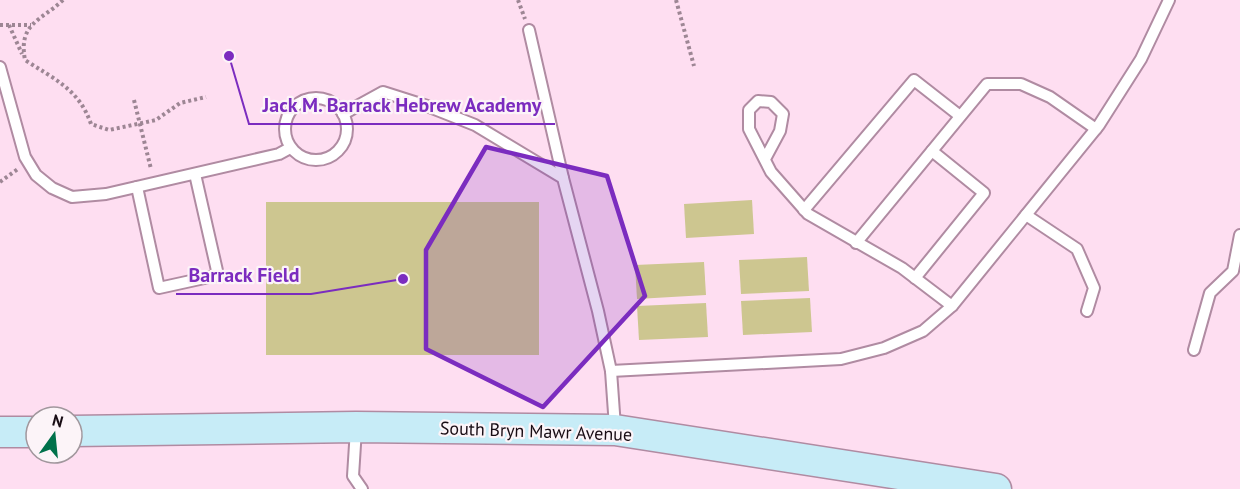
<svg xmlns="http://www.w3.org/2000/svg" width="1240" height="489" font-family="'PT Sans',sans-serif">
<style>
.pitch{fill:#cdc690}
.lines{fill:none;stroke-linecap:round;stroke-linejoin:round}
.service-casing{stroke:#b08ba2;stroke-width:14}
.secondary-casing{stroke:#b08ba2;stroke-width:33}
.path{stroke:#9d8694;stroke-width:4;stroke-dasharray:3 3;stroke-linecap:butt}
.service{stroke:#fff;stroke-width:10}
.secondary{stroke:#c7ecf7;stroke-width:30}
.marked{fill:#7b2cbf;fill-opacity:0.2;stroke:#7b2cbf;stroke-width:4.5;stroke-linejoin:round}
.labels{text-anchor:middle;dominant-baseline:central;stroke-width:4.5;stroke-linejoin:round;paint-order:stroke}
.street-label{font-size:18px;fill:#180c14;stroke:#fcf4f8}
.leader{fill:none;stroke:#7b2cbf;stroke-width:2}
.callout-dot{fill:#7b2cbf;stroke:#fcf4f8;stroke-width:2}
.callout-label{font-size:20px;text-anchor:middle;font-weight:bold;fill:#7b2cbf;stroke:#fcf4f8;stroke-width:4.5;stroke-linejoin:round;paint-order:stroke}
</style>
<rect width="100%" height="100%" fill="#fedef1"/>
<g class="pitch">
<path d="M752 200 754 234 686 238 684 204Z"/>
<rect x="266" y="202" width="273" height="153"/>
<path d="M807 257 809 291 741 294 739 260Z"/>
<path d="M704 262 706 295 637 299 635 265Z"/>
<path d="M810 298 812 332 743 335 741 301Z"/>
<path d="M706 303 708 337 639 340 637 306Z"/>
</g>
<g class="lines">
<g class="service-casing">
<g id="service">
<path d="M529 30 563 178"/>
<path d="M0 67 25 157 36 175 52 188 72 197 106 194 279 154 290 148"/>
<circle cx="316" cy="129" r="31"/>
<path d="M343 114 383 92 427 106 475 125 563 178 598 311 611 371 615 427"/>
<path d="M765 159 780 131 783 114 771 102 758 101 749 110V129L771 172 808 214 902 268 952 306"/>
<path d="M137 187 159 288 218 275 195 174"/>
<path d="M804 210 914 80 960 116"/>
<path d="M1026 215 1077 249 1094 288 1087 311"/>
<path d="M856 243 987 84H1021L1050 97 1096 129"/>
<path d="M915 278 984 193 932 151"/>
<path d="M1194 350 1210 293 1233 271 1240 235"/>
<path d="M611 371 841 359 884 348 923 331 952 306 1099 125 1141 59 1169 0"/>
<path d="M356 429 353 476 362 489"/>
</g>
</g>
<g class="secondary-casing">
<g id="secondary">
<path d="M72 431 356 427 615 430 996 489"/>
<path d="M0 432H36"/>
</g>
</g>
<g class="path">
<path d="M63 0C41 21 18 23 25 60 54 79 79 89 91 124L109 130 156 120 180 103 206 97"/>
<path d="M518 0 525 19"/>
<path d="M676 0 694 66"/>
<path d="M0 25H31"/>
<path d="M9 25 22 54"/>
<path d="M134 100 151 169"/>
<path d="M0 182 18 169"/>
</g>
<use href="#service" class="service"/>
<use href="#secondary" class="secondary"/>
</g>
<path class="marked" d="M486 147 607 176 645 296 543 407 426 349V250Z"/>
<g class="labels">
<g class="street-label">
<text transform="translate(536 431) rotate(2)">South Bryn Mawr Avenue</text>
</g>
</g>
<path class="leader" d="M229 56L249 124H555M403 279L311 294H176"/>
<g class="callout-dot">
<circle cx="229" cy="56" r="6"/>
<circle cx="403" cy="279" r="6"/>
</g>
<g class="callout-label">
<text x="402" y="112">Jack M. Barrack Hebrew Academy</text>
<text x="244" y="282">Barrack Field</text>
</g>
<g transform="translate(54 435) rotate(15)"><circle r="28" fill="#fcf4f8" stroke="#a1979d" stroke-width="1.5"/>
<path d="M0-4.5L10 22L0 15L-10 22Z" fill="#00714b"/>
<text y="-9" font-size="16" font-weight="bold" text-anchor="middle" fill="#180c14">N</text>
</g>
</svg>
